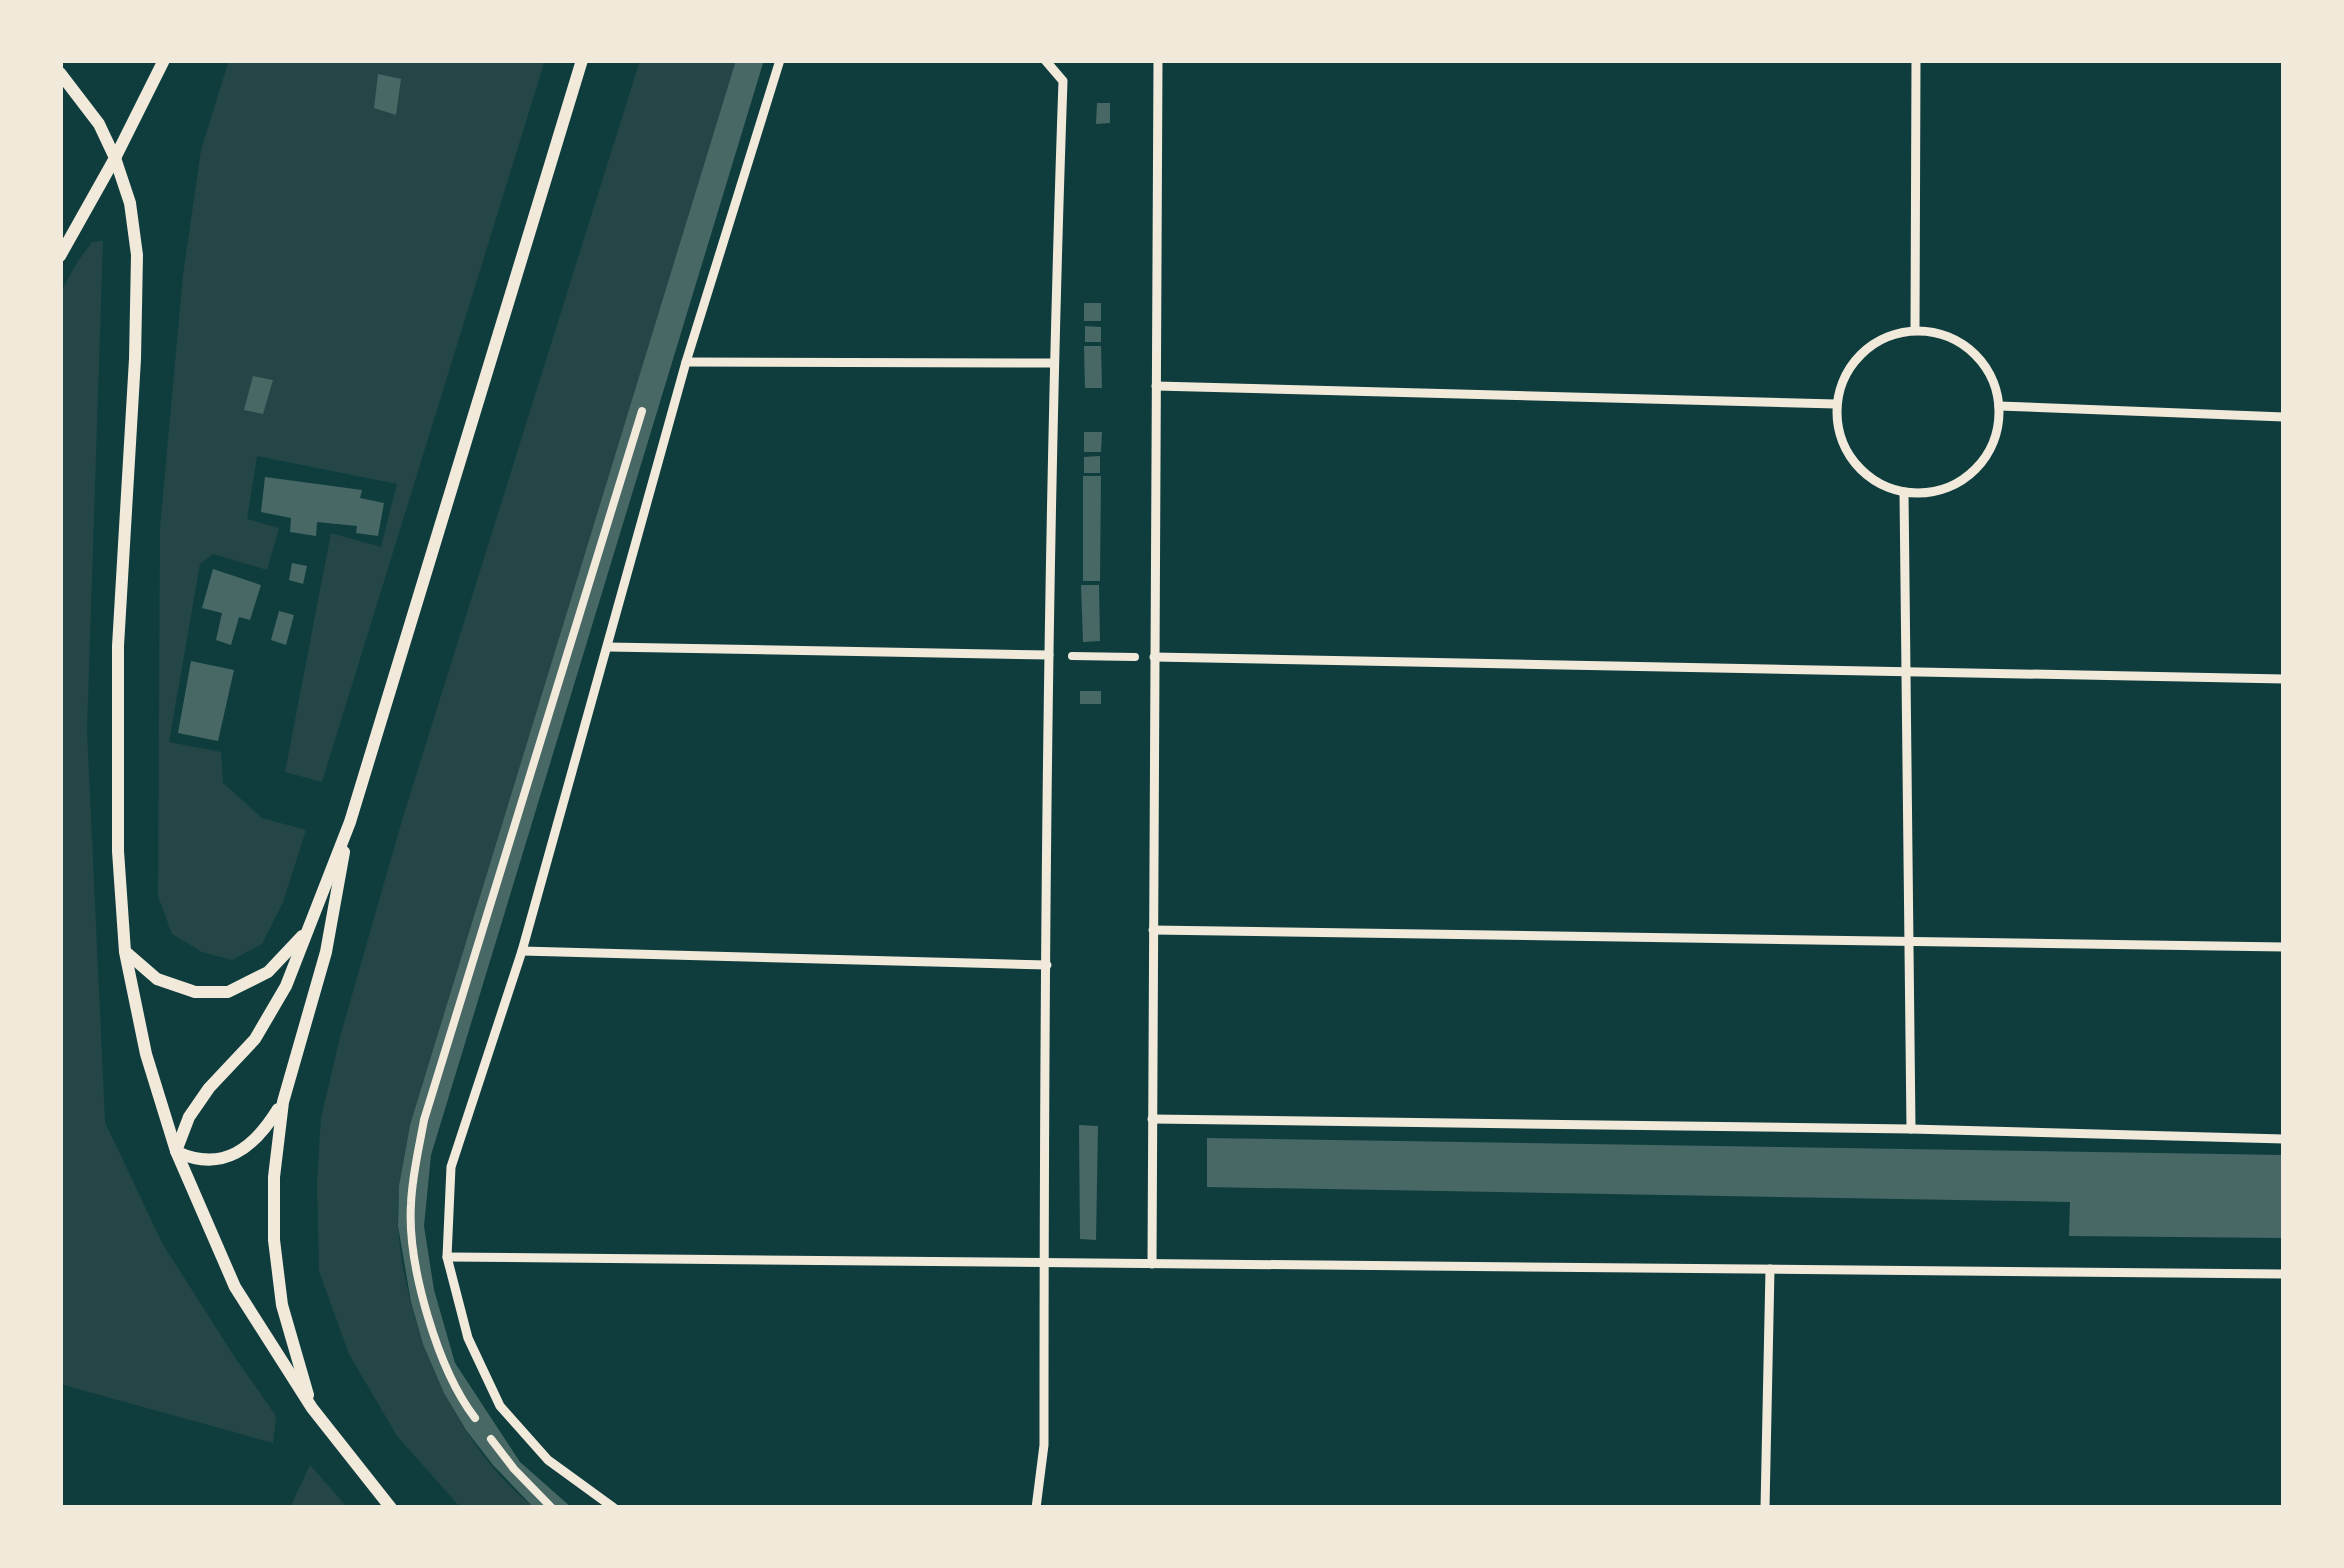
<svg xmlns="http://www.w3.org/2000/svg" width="2344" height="1568" font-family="Lato,sans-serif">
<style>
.green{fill:#244646}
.building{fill:#486865}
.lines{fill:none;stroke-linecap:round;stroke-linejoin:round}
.path{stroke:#f1e9da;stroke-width:8}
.service{stroke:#f1e9da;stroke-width:9}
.minor{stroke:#f1e9da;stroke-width:12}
</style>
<rect width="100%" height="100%" fill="#0f3d3e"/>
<g class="green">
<path d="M229 60H545L322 782 285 772 331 533 381 547 397 484 257 456 247 519 279 528 267 570 213 554 200 564 169 742 221 752 223 783 262 818 306 830 283 902 262 944 232 960 202 952 172 934 158 896 160 528 183 275 201 150Z"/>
<path d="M640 60H736L410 1125C404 1159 396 1192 398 1226 404 1323 456 1448 535 1508H461L397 1436 349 1354 319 1271 317 1181 321 1118 340 1037 403 817Z"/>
<path d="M103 241 87 730 105 1122 162 1243 234 1356 276 1416 273 1443 60 1384V293L78 261 92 242Z"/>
<path d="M310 1465 348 1508H290Z"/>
</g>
<g class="building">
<path d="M736 60H764L431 1155 424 1226 434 1290 455 1363 520 1462 572 1508H534L493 1465 466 1430 444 1393 423 1344 411 1302 398 1226 399 1186 410 1125Z"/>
<path d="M378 74 401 79 396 115 374 108Z"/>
<path d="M1097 103H1110V123L1096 124Z"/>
<rect x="1084" y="303" width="17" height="18"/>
<path d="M1085 326 1101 327V342H1085Z"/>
<path d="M1084 346H1101L1102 388H1085Z"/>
<path d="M253 376 273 380 263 414 244 410Z"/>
<path d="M1084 432H1102L1101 452H1084Z"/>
<path d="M1100 456V473H1084V457Z"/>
<path d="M1083 476H1101L1100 581H1083Z"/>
<path d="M265 477 362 490 360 498 384 503 378 536 356 533 357 526 317 522 316 536 290 532 291 518 261 512Z"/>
<path d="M292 563 307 566 303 584 289 580Z"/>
<path d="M213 569 261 585 250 620 239 617 231 645 216 640 222 613 202 608Z"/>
<path d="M1081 585H1099L1100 641 1083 642Z"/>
<path d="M279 611 294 615 286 645 271 640Z"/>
<path d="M191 661 234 670 218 741 178 733Z"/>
<rect x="1080" y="691" width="21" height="13"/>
<path d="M1079 1125 1098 1126 1096 1240 1080 1239Z"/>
<path d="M1207 1138 2284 1155V1238L2069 1236 2070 1202 1207 1187Z"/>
</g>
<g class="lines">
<g class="path">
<path d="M1072 656 1135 657"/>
<path d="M475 1418C438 1370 407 1265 411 1204 412 1176 419 1148 424 1120L642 411"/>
<path d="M491 1439 514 1469 552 1508"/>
</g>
<g class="service">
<path d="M1915 330 1916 60"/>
<circle cx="1918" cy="412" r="81"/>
<path d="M686 362 1053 363"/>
<path d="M1156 386 1836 404"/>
<path d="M1999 406 2284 417"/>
<path d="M1904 492 1911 1129"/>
<path d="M608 647 1049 655"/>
<path d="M1154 657 2284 679"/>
<path d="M1153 930 2284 947"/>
<path d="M522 951 1047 965"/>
<path d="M1152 1119 1911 1129 2284 1139"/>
<path d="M447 1257 2284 1274"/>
<path d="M1152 1264 1158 60"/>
<path d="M614 1508 548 1460 500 1406 468 1338 447 1257 451 1167 522 951 686 362 780 60"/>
<path d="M1036 1508 1044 1445C1044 990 1047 536 1063 81L1045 60"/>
<path d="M1765 1508 1770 1269"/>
</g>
<g class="minor">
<path d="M60 73 99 124 115 158 130 203 137 255 135 359 118 646V851L125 952 146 1054 176 1151 235 1287 312 1408 391 1508"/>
<path d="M60 256 115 158 164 60"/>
<path d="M127 953 157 979 195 992H228L268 972 302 936"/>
<path d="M176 1151 189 1117 209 1088 255 1039 286 986 350 822 582 60"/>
<path d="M177 1152C223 1173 254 1148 278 1109"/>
<path d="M308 1395 282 1305 274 1240V1177L283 1102 326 952 344 852"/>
</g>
</g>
<rect width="2344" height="1568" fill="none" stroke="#f1e9da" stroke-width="126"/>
</svg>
